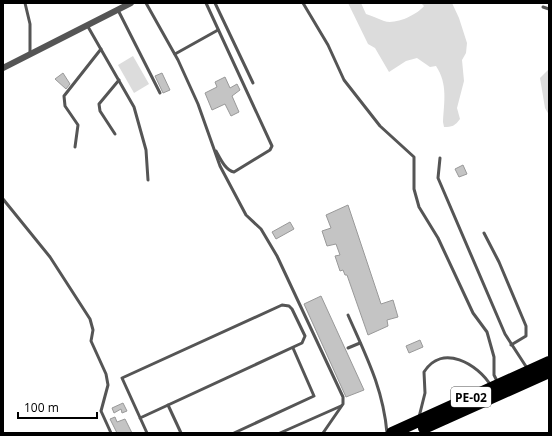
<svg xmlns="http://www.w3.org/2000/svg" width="552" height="436" font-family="'Open Sans',sans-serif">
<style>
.green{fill:#dcdcdc}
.building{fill:#c4c4c4;stroke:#999}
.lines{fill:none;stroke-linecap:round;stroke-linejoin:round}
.lane{stroke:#555;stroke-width:3}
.street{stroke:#555;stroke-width:6}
.highway{stroke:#000;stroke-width:12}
.labels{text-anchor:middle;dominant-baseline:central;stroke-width:4;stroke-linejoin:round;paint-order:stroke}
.shield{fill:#fff;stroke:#4c4c4c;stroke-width:1}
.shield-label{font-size:12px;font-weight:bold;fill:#000}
</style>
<rect width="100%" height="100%" fill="#fff"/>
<g class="green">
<path d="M348 3H361L366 14C373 16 378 19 384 21 395 25 417 15 424 6L421 3H452L459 18 467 43 466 53 462 60 464 81 457 108 460 119C455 126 452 127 444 127L443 122C444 102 448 84 436 66L430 67 417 58 406 61 389 72 375 48 368 44Z"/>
<path d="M133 56 149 84 134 93 118 65Z"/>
<path d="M549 69V115L545 108 540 78Z"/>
</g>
<g class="building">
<path d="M63 73 70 84 66 89 55 79Z"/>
<path d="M162 73 170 90 163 93 155 76Z"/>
<path d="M225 77 230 88 237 84 240 90 232 96 239 112 231 116 225 104 212 110 205 93 217 87 215 82Z"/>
<path d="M463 165 467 174 459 177 455 169Z"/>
<path d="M348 205 381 304 393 300 398 317 387 320 388 326 368 335 347 275H345L343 270 340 271 335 256 340 255 336 244 327 246 322 231 331 228 326 215Z"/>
<path d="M290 222 294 229 276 239 272 232Z"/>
<path d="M321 296 364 390 346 397 304 304Z"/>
<path d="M420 340 423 347 409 353 406 346Z"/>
<path d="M123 403 127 411 122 413 121 409 114 413 112 408Z"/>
<path d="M115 417 117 422 125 419 132 433H117L110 419Z"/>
</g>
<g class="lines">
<g class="lane">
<path d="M25 3 30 24V54"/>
<path d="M146 3 178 60 198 104 220 166 246 215 261 229 277 256 343 397V404L323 433"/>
<path d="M206 3 272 146 270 150 234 172C225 170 220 158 216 151"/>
<path d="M215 3 253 83"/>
<path d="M303 3 328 45 344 80 380 126 414 157V189L419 207 438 238 473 313 487 332 494 357V375L498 383"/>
<path d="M543 7 549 9"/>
<path d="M118 10 160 93"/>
<path d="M87 25 134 107 146 150 148 180"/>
<path d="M175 54 218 30"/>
<path d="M115 134 100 111 99 104 119 80"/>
<path d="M75 147 78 125 65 106 64 96 101 49"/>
<path d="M440 158 438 178 505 334 527 368"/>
<path d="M3 199 50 257 90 319 93 330 91 341 106 374 108 385 101 411 111 433"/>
<path d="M484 233 499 262 526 326V336L511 345"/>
<path d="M348 315C366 356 383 388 387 433"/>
<path d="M348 348 360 343"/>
<path d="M168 405 181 433"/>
<path d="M419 417 425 393 424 372C442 343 478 364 491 386"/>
<path d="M140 418 302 343 305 336 292 309 289 306 282 305 122 378 147 433"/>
<path d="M234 433 314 396 293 348"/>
<path d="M280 433 341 406"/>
</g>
<path class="street" d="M3 68 131 3"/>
<g class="highway">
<path d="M424 428 549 372"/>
<path d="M392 433 549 362"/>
</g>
</g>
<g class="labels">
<rect class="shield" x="451" y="387" width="40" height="20" rx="3"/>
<g class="shield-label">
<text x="471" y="397">PE-02</text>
</g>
</g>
<rect width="552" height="436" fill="none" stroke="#000000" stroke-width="8"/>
<path d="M18 412v6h79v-6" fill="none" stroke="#000000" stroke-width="2"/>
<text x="24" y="412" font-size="12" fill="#000000" stroke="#ffffff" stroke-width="3" paint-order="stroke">100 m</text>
</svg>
